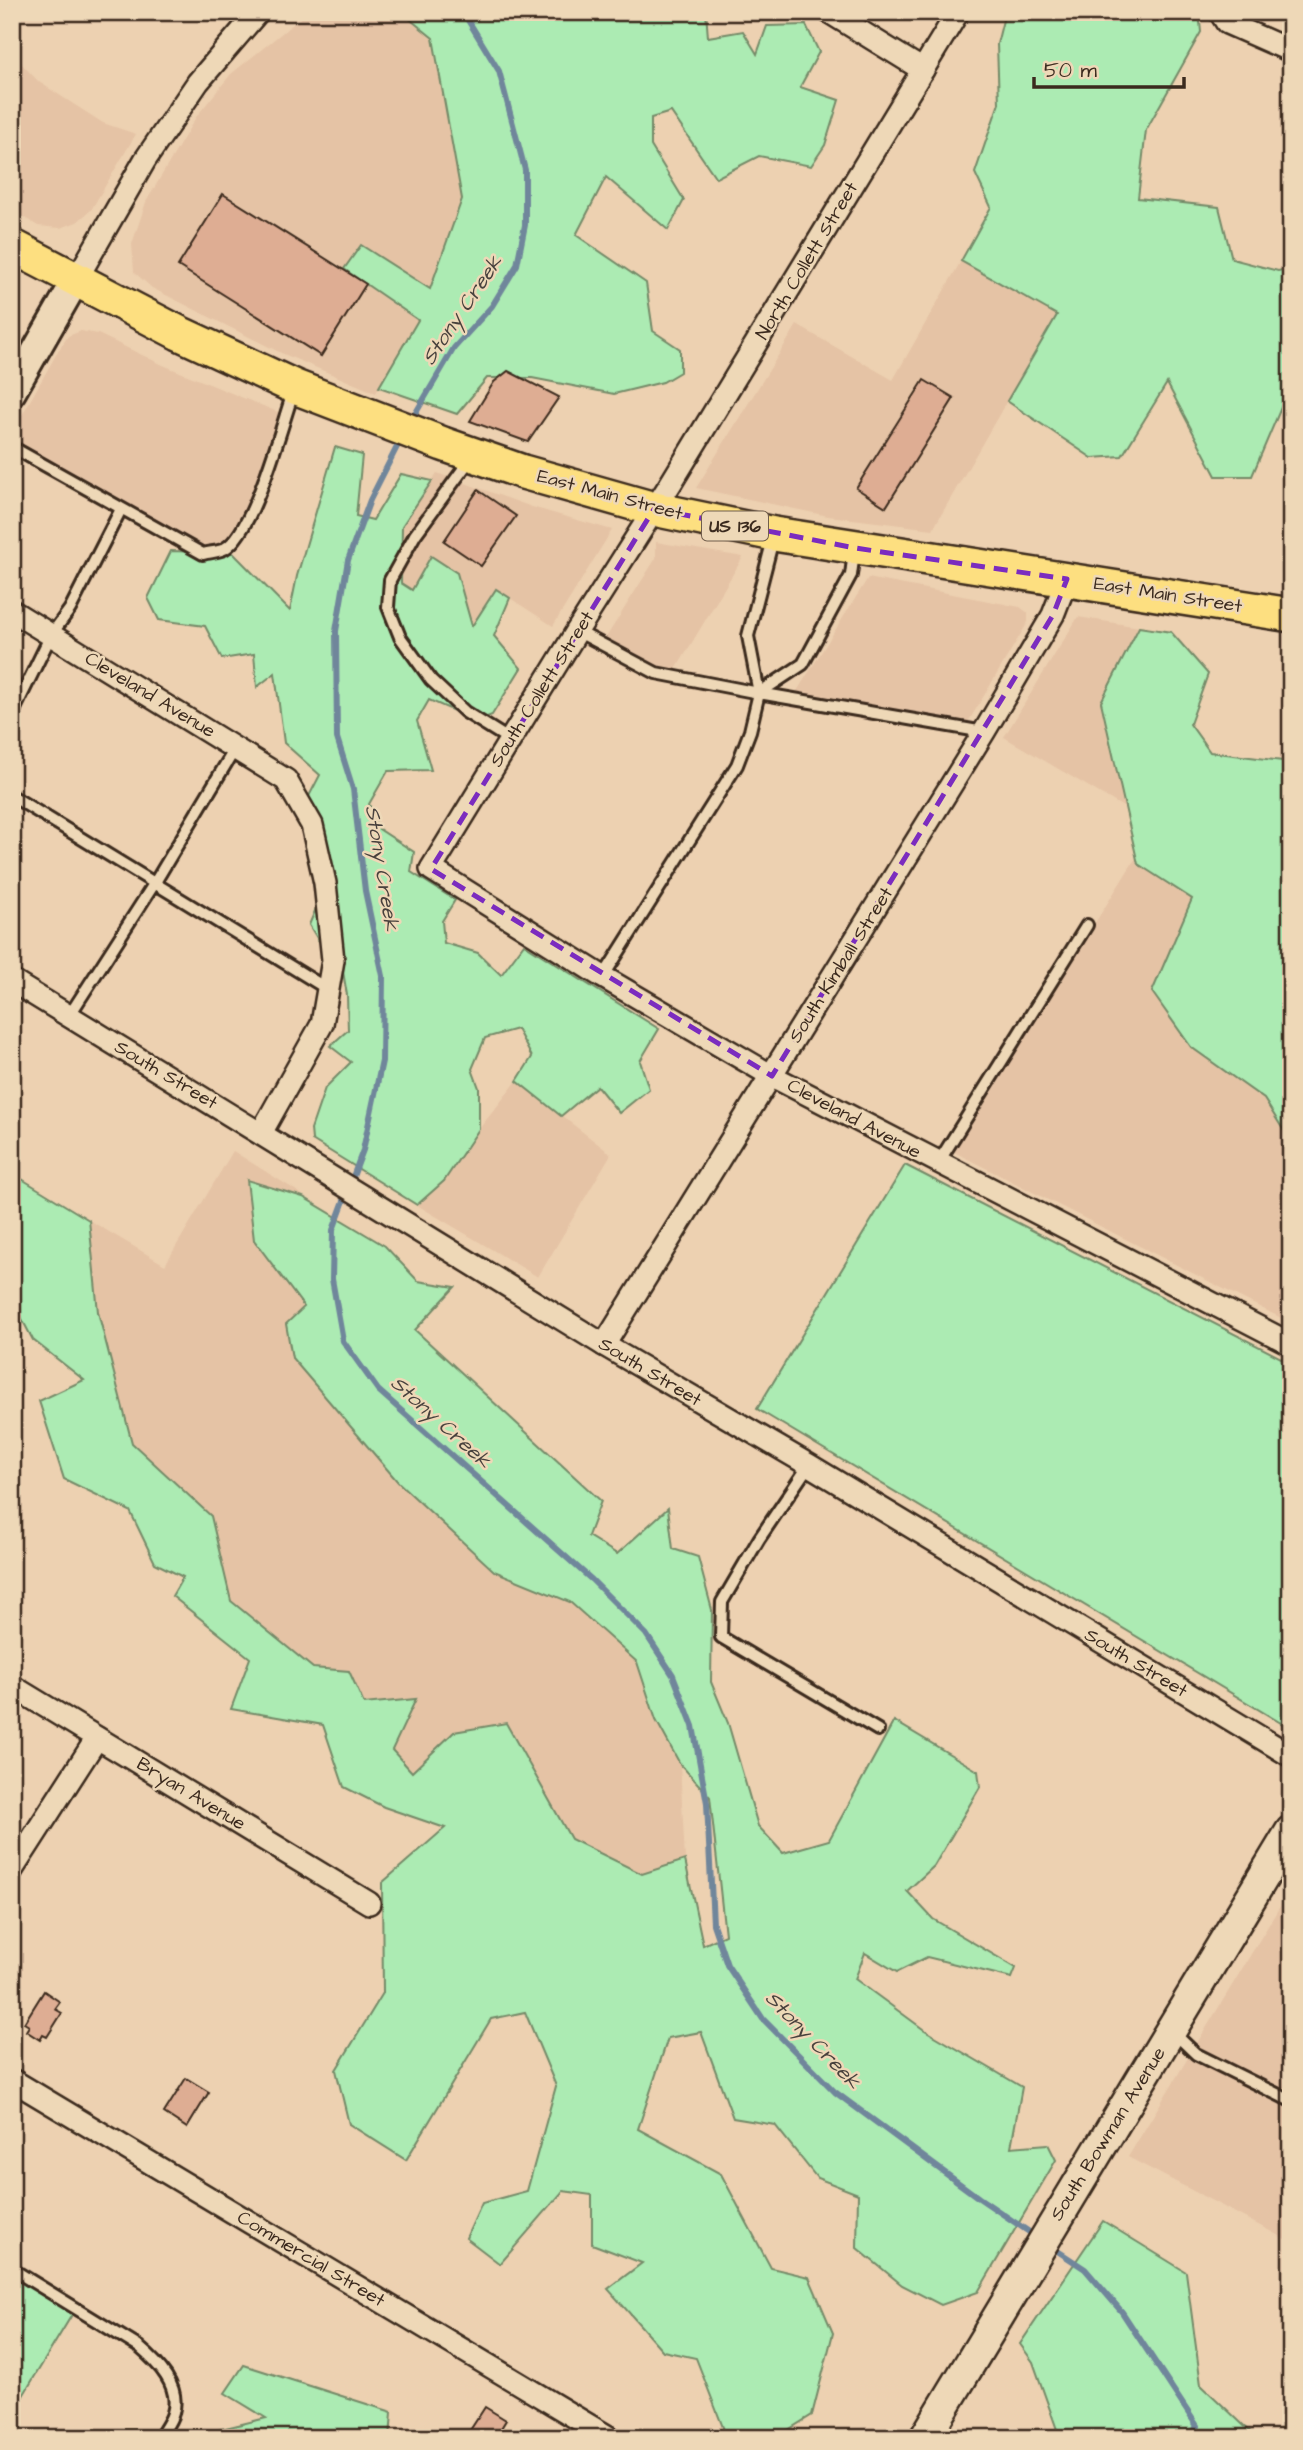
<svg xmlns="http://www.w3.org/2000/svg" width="1303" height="2450" font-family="'Architects Daughter',sans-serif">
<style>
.built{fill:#e5c3a5}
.green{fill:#acebb3;stroke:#748a68;stroke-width:2}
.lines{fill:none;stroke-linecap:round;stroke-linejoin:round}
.stream{stroke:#70869b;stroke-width:6}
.building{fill:#dead93;stroke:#3b2a1e;stroke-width:2}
.service-casing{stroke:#3b2a1e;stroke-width:16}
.minor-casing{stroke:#3b2a1e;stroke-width:26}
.tertiary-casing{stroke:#3b2a1e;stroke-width:32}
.secondary-casing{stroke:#3b2a1e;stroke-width:35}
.primary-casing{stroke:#3b2a1e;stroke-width:38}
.service{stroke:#eed8b7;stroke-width:10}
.minor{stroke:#eed8b7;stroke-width:21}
.tertiary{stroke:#eed8b7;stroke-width:26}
.secondary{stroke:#eed8b7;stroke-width:30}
.primary{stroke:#fddf80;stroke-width:33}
.marked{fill:none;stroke:#7b2cbf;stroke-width:5;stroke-dasharray:14 9;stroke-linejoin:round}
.labels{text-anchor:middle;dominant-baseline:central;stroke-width:5;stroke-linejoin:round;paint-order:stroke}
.shield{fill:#eed8b7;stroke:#715e4c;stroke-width:2}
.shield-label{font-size:18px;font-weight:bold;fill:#3b2a1e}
.street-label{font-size:19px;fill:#3b2a1e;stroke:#eed8b7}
.water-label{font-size:21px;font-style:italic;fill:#48413d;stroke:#eed8b7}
</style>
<rect width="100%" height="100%" fill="#edd1b1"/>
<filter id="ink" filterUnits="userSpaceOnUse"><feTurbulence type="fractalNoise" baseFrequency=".0143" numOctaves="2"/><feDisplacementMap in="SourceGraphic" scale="14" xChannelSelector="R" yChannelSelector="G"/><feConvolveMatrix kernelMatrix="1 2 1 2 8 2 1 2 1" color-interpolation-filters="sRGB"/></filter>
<g filter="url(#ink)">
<g class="built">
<path d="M308 12H401L433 38 462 199 419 320 376 393 279 352 152 288 134 272 132 244 146 202 196 117 231 74Z"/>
<path d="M12 54 39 82 103 123 136 134 91 210 77 222 60 228 38 226 12 210Z"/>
<path d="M961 261 1057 314 933 529 828 516 696 488 797 325 893 380Z"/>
<path d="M81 331 98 334 163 365 285 415 258 497 225 549 203 554 12 447V433L57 353 68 336Z"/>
<path d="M437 473 532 507 612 530 553 626 496 589 471 627 401 583 402 526Z"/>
<path d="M656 542 743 557 672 676 602 644 656 558Z"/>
<path d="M868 578 1020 607 1028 613V622L964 729 792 699Z"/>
<path d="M1078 617 1139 627 1101 702 1125 808 1004 737Z"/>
<path d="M1137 856 1138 864 1192 899 1191 1047 1264 1099 1291 1142V1323L952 1151Z"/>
<path d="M517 1081 611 1154 538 1277 417 1205 444 1181 479 1129Z"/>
<path d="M233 1151 300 1193 303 1197 247 1181 254 1240 304 1308 398 1481 494 1571 570 1602 637 1662 656 1720 680 1764 685 1860 642 1874 571 1839 505 1724 454 1732 413 1772 392 1750 415 1700 364 1704 349 1671 314 1668 231 1601 211 1516 132 1443 98 1312 89 1220 165 1265Z"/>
<path d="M1291 1888V2242L1128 2157Z"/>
</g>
<g class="green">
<path d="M401 12H637L641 18 645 12H706L708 37 743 31 757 54 767 26 806 25 819 52 800 87 839 100 825 145 811 166 759 156 716 178 671 112 651 118V146L684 200 668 230 606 177 576 235 646 283 653 331 680 349V372L663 382 614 394 532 378H487L457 414 379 387 418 320 344 269 361 245 430 289 462 199 433 38Z"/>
<path d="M1005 12H1199L1201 32 1146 130 1138 198 1219 207 1232 259 1278 271 1291 268V399L1285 398 1252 476H1216L1167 383 1122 456 1092 458 1007 401 1057 315 961 261 991 207 975 173 999 103 997 44Z"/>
<path d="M335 447 362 455 356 516 373 520 401 474 432 481 402 526 401 583 412 590 431 556 457 573 472 626 496 589 510 598 494 636 521 668 492 715 477 721 429 700 417 721 431 770 388 771 369 804 379 829 414 852 411 872 455 900 442 921 444 943 478 953 501 975 524 944 659 1029 640 1061 649 1089 619 1113 597 1086 561 1116 517 1081 532 1057 517 1029 485 1038 472 1069 479 1088V1129L444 1181 417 1205 312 1140 311 1129 325 1088 351 1062 330 1046 348 1030 347 995 338 942 320 943 309 925 317 906 304 830 307 800 320 775 284 743 275 673 257 687 254 654 222 659 205 626 159 620 148 598 171 551 233 553 290 611 297 576Z"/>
<path d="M1139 627 1171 632 1208 674 1190 724 1210 752 1291 762V1142L1264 1099 1191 1047 1152 992 1192 899 1138 864 1101 702Z"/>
<path d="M905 1165 1291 1363V1729L757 1409Z"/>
<path d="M12 1173 89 1220 98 1312 132 1443 211 1516 231 1601 313 1668 349 1671 364 1704 416 1699 392 1750 412 1772 454 1732 506 1723 571 1839 642 1874 685 1860 703 1945 725 1935 710 1797 680 1764 656 1720 637 1662 570 1602 494 1571 398 1482 292 1358 286 1324 304 1307 254 1240 247 1180 303 1197 385 1246 418 1281 455 1287 415 1330 601 1501 588 1536 617 1554 668 1508 673 1549 698 1557 712 1610 711 1682 728 1723 758 1826 783 1853 829 1840 894 1721 978 1771 980 1787 934 1866 907 1891 933 1919 1016 1968 1012 1978 927 1957 897 1972 865 1953 855 1979 923 2029 1022 2087 1011 2147 1048 2144 1056 2160 978 2292 941 2305 902 2285 857 2248 858 2194 817 2178 775 2125 733 2118 701 2032 668 2038 638 2129 721 2174 771 2268 809 2277 833 2333 812 2415 775 2438H731L726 2435 696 2358 663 2351 608 2289 642 2263 592 2244V2195L563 2191 500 2264 466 2238 482 2203 527 2191 556 2086 525 2012 491 2019 406 2160 349 2124 336 2070 383 1993 382 1883 445 1828 384 1807 344 1787 323 1725 231 1709 250 1658 172 1596 183 1577 155 1563 130 1511 64 1479 39 1401 84 1380 33 1340 12 1300V1283L16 1273H12Z"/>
<path d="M1103 2221 1186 2272 1201 2385 1257 2438H1060L1033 2362 1020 2344Z"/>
<path d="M12 2269 76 2308 12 2414Z"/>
<path d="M244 2365 392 2412 390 2438H185L266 2418 225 2393Z"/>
</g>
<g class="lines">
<g class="stream">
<path d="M411 421 454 348 492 306 517 265 525 225V170L499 71 463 12"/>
<path d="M402 437 370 500 348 560 336 631 337 738 353 789 365 891 383 976 382 1061 363 1150 333 1230 332 1279 343 1341 378 1390 592 1580 646 1634 673 1675 693 1726 707 1803 713 1924 727 1965 763 2019 835 2092 979 2198 1038 2238"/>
<path d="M1050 2246 1085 2269 1122 2312 1197 2426 1190 2438"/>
</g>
</g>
<g class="building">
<path d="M223 194 366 284 321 356 178 266Z"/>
<path d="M508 371 559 397 528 442 470 421 494 382Z"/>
<path d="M924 380 954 398 886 507 856 488Z"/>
<path d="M478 490 516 516 481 566 444 541Z"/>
<path d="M44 1991 60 2002 55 2009 62 2013 47 2037 43 2035 40 2040 26 2031 29 2026 24 2023Z"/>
<path d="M186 2078 209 2092 187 2128 164 2113Z"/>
<path d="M485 2407 506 2420 495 2438H465Z"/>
</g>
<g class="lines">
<g class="service-casing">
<g id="service">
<path d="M12 447 203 554C209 552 219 552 224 549 254 534 282 423 294 390"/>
<path d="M472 457 415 535 390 580 388 607 400 637 431 680 465 712 510 740"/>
<path d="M577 631 656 673 759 693 803 664 851 575 854 552"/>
<path d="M759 693 748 636 773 539"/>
<path d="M12 715 51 635 70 609 121 509"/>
<path d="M12 796 329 990"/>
<path d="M603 977 737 765 750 731 759 693 984 732"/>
<path d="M69 1016 154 884 236 747"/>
<path d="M938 1163 1087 925"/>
<path d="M809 1465 759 1539 722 1602 721 1637 878 1730"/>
<path d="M1173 2032 1196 2054 1291 2101"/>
<path d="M12 2269 139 2347C158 2363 181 2386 173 2413 171 2421 164 2430 160 2437"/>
</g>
</g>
<g class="minor-casing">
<g id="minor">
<path d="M829 12 923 70"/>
<path d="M958 12 671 483 577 631 431 869 603 977 772 1076 1291 1344"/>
<path d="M1220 12 1227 23 1291 51"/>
<path d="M76 280 145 160 198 82 258 12"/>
<path d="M12 611 286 780 312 825 325 883 333 960 322 1024 261 1133"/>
<path d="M12 981 604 1345 809 1465 1291 1756"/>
<path d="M604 1345 984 732 1053 615 1067 579"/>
<path d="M12 1686 369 1903"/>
<path d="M12 1870 97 1738"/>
<path d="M12 2080 610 2438"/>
</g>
</g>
<g class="tertiary-casing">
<path id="tertiary" d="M12 392 76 280"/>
</g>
<g class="secondary-casing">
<path id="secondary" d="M925 2438 1291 1831"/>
</g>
<g class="primary-casing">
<path id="primary" d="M12 246 179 333 295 387 443 444 523 472 654 509 774 534 1291 615"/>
</g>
<use href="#service" class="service"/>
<use href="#minor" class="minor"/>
<use href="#tertiary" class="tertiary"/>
<use href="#secondary" class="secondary"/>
<use href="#primary" class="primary"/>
</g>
</g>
<path class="marked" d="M654 509 855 548 1067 579 1053 615 772 1076 431 869Z"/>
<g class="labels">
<rect class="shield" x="702" y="511.5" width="66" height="29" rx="5"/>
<g class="shield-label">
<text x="735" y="526">US 136</text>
</g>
<g class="street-label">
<text transform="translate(807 261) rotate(-59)">North Collett Street</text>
<text transform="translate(610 495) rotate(15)">East Main Street</text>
<text transform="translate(1168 595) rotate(9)">East Main Street</text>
<text transform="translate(542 689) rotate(-58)">South Collett Street</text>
<text transform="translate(150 695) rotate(31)">Cleveland Avenue</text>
<text transform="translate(841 965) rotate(-58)">South Kimball Street</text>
<text transform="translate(166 1075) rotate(31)">South Street</text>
<text transform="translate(854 1119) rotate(28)">Cleveland Avenue</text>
<text transform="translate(650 1372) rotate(31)">South Street</text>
<text transform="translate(1136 1663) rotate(31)">South Street</text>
<text transform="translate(191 1794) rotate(31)">Bryan Avenue</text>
<text transform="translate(1108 2134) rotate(-58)">South Bowman Avenue</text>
<text transform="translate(311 2259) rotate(31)">Commercial Street</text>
</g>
<g class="water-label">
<text transform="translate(462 310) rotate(-56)">Stony Creek</text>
<text transform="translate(382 868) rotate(81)">Stony Creek</text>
<text transform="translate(441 1422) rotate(42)">Stony Creek</text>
<text transform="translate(813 2040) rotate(46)">Stony Creek</text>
</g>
</g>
<rect width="1303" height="2450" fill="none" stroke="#eed8b7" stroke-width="42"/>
<rect x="21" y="21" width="1261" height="2408" fill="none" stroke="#3b2a1e" stroke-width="2.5" filter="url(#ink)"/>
<path d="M1034 77v10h150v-10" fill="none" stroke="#3b2a1e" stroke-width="3.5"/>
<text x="1044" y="77" font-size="21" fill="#3b2a1e" stroke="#eed8b7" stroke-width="5" paint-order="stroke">50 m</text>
</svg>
